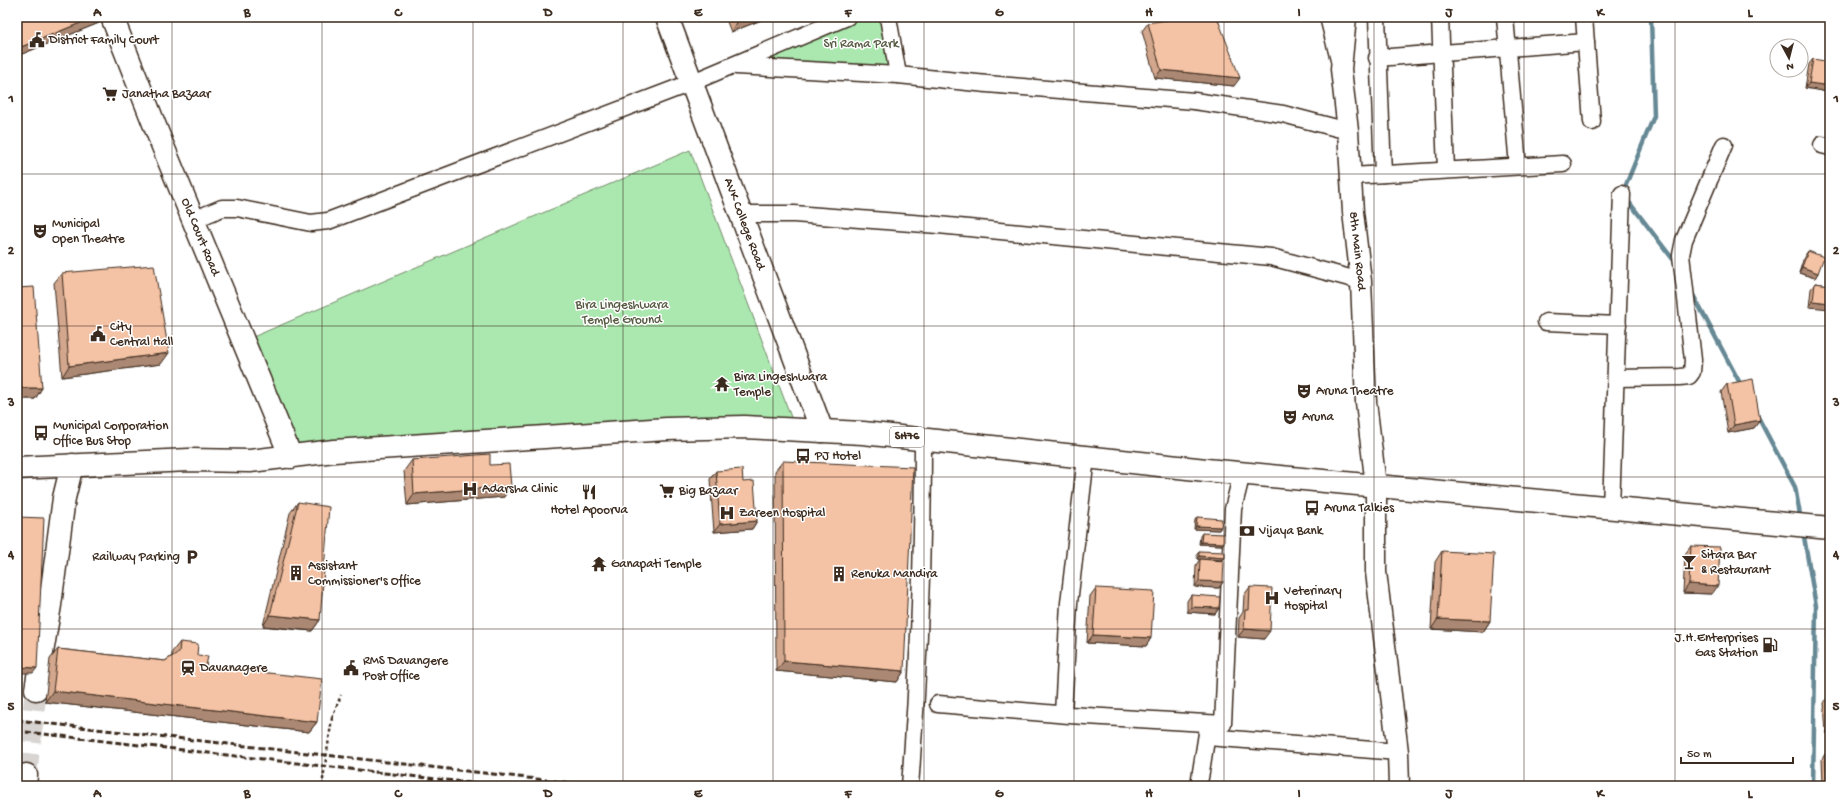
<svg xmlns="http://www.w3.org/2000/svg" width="1847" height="803" font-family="'Gochi Hand',sans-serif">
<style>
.green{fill:#abe8b0;stroke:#738967}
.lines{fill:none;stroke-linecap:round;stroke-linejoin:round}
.stream{stroke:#668995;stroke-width:4.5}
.secondary-tunnel{stroke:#d8d4d2;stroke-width:22;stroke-dasharray:22 11;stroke-linecap:butt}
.minor-casing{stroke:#3b2a1e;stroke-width:19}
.tertiary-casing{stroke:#3b2a1e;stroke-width:23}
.secondary-casing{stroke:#3b2a1e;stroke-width:25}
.primary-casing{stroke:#3b2a1e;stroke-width:25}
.path{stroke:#3b2a1e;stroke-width:2.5;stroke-dasharray:3 3;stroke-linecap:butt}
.minor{stroke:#fff;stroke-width:16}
.tertiary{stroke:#fff;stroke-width:20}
.secondary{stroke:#fff;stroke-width:22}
.primary{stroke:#fff;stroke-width:22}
.rail{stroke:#3b2a1e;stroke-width:3;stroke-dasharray:6 3;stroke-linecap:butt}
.path-bridge{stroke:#3b2a1e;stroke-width:2.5;stroke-dasharray:3 3;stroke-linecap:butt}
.wall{fill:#d2a78d;stroke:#3b2a1e}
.shaded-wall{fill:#ab8873;stroke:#3b2a1e}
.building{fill:#f4c2a4;stroke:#3b2a1e}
.grid{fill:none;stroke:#3b2a1e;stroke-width:1;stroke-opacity:0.55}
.labels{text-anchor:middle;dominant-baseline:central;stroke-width:3;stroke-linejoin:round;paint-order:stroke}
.shield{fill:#fff;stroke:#766a62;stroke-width:1}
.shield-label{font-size:12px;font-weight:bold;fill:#3b2a1e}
.poi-label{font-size:13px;fill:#3b2a1e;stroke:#fff;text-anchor:start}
.park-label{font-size:13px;fill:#575a42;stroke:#fff}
.street-label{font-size:13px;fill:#3b2a1e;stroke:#fff}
.neatline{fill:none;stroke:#3b2a1e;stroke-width:1.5}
.grid-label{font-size:13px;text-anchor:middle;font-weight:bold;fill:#3b2a1e}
</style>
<rect width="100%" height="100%" fill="#fff"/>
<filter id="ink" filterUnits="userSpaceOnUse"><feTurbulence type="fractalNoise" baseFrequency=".025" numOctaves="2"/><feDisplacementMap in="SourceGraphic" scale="8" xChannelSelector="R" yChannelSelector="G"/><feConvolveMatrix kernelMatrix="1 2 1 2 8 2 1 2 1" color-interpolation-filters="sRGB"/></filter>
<g filter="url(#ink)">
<g class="green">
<path d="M859 17H881L894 72 749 63Z"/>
<path d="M690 150 794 425 298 451 253 337Z"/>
</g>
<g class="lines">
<g class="stream">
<path d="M1623 192 1654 116 1651 17"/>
<path d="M1626 198 1675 262"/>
<path d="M1691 291 1742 387"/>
<path d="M1758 417 1795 487 1801 520"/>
<path d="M1803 531 1816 606 1813 786"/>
</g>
<path class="secondary-tunnel" d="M26 775 36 689"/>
<g class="minor-casing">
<g id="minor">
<path d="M888 17 898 75"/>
<path d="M1328 17 1339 60"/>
<path d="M1377 17 1383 174"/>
<path d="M1440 17 1446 170"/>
<path d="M1505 17 1518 166"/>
<path d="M1584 17 1592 122"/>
<path d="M1377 58 1586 42"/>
<path d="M736 66 898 75 987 84 1194 101 1283 114 1348 131"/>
<path d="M1822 145 1830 147"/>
<path d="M1351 176 1563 164"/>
<path d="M742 214H794L938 225 1271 257 1361 281"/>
<path d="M193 220 222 208H237L311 223 328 221 693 82 847 17"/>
<path d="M1546 322 1618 325"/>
<path d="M1616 378 1680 377 1689 376 1692 372 1693 360 1681 255 1684 240 1724 145"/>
<path d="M1611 508 1622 194"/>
<path d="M938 704 1069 715 1223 724 1233 509 1242 473"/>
<path d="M1063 714 1069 603 1086 457"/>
<path d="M1207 737 1398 752"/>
<path d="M1200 778 1208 727"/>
<path d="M910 786C919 670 923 555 923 439"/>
</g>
</g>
<g class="tertiary-casing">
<g id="tertiary">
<path id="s1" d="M1346 17 1341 69 1348 131 1353 212 1361 281 1366 402 1376 486V572L1398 752 1399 786"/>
</g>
</g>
<g class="secondary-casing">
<g id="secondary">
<path id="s2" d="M112 17 162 144 291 457"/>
<path id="s3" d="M667 17 822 431"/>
<path d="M36 689 50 605 64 498 72 465"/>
<path d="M25 786 26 775"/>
</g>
</g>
<g class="primary-casing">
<path id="primary" d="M17 468 189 460 250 461 334 451 667 429 744 427 863 433 1206 470 1830 528"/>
</g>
<path class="path" d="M332 718 341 695"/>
<use href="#minor" class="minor"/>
<use href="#tertiary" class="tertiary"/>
<use href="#secondary" class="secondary"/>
<use href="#primary" class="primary"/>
<g class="rail">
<path d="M17 720 598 786"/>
<path d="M17 731 498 786"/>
</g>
<path class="path-bridge" d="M322 786 332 718"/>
</g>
<g class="wall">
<path d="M17 17 99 23 17 56Z"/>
<path d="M725 17H769L731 32Z"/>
<path d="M1148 23 1234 86 1155 78 1142 31Z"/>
<path d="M1813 59 1828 92 1805 88 1809 64Z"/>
<path d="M1808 251 1818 273 1815 278 1799 273 1804 257Z"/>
<path d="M1830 262V273L1827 271Z"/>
<path d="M62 273 161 364 62 377 54 283Z"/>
<path d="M1815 283 1830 285 1809 307 1811 289Z"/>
<path d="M17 288 42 388 35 399H17Z"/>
<path d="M1727 384 1760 420 1754 428 1728 433 1721 392Z"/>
<path d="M412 460 490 465 504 497 407 505 404 471Z"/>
<path d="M783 461 904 671 897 682 776 671 775 471Z"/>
<path d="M716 471 743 482 757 521 752 529 714 532 710 479Z"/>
<path d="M298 502 320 620 312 631 263 626 290 513Z"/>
<path d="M1197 517 1221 527 1219 530 1194 529 1195 520Z"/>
<path d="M1202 533 1222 545 1199 544 1200 536Z"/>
<path d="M1691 546 1712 594 1683 593 1685 554Z"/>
<path d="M1199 551 1225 558 1223 560 1197 559V553Z"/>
<path d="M1442 551 1490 621 1483 632 1431 629 1435 562Z"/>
<path d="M1200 559 1223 582 1219 588 1195 587 1196 565Z"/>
<path d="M1250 587 1264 639 1238 637 1239 618 1243 612 1244 595Z"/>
<path d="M1096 588 1151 638 1146 646 1087 643 1090 596Z"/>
<path d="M1191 595 1219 608 1215 614 1187 612V601Z"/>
<path d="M1830 628V678L1827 632Z"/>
<path d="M180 642 197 655 206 666 317 722 309 732 45 702 50 659 58 649 165 661 172 656V652Z"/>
<path d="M1828 697 1830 733H1826L1824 703Z"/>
<path d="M1825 754H1830V784H1823L1822 759Z"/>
</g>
<g class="shaded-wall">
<path d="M95 17H103L99 23 17 56V53L21 47Z"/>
<path d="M749 17H769L731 32 738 21Z"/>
<path d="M1161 70 1240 78 1234 86 1155 78Z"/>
<path d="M1809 83 1830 86V88L1828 92 1805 88Z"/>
<path d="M1802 267 1818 273 1815 278 1799 273Z"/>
<path d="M1830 267V273L1827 271Z"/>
<path d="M1813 301 1830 303V309L1809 307Z"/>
<path d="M169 353 161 364 62 377 69 366Z"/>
<path d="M21 388H42L35 399H17V393Z"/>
<path d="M1760 420 1754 428 1728 433 1734 425Z"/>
<path d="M511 486 504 497 407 505 414 494Z"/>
<path d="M757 521 752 529 714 532 720 524Z"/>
<path d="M1196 526 1221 527 1219 530 1194 529Z"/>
<path d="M1201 542 1224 543 1222 545 1199 544Z"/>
<path d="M1199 556 1225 558 1223 560 1197 559Z"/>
<path d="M1199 581 1223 582 1219 588 1195 587Z"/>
<path d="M1689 584 1718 586 1712 594 1683 593Z"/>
<path d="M1191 607 1219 608 1215 614 1187 612Z"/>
<path d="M270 615 320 620 312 631 263 626Z"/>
<path d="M1438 619 1490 621 1483 632 1431 629Z"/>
<path d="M1244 629 1270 631 1264 639 1238 637Z"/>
<path d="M1093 635 1151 638 1146 646 1087 643Z"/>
<path d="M784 661 904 671 897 682 776 671Z"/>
<path d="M17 667 37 668 33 673H17Z"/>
<path d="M53 691 317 722 309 732 45 702Z"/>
<path d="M1830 727V733H1826Z"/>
<path d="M1827 779H1830V784H1823Z"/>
</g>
<g class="building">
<path d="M17 17H95L21 47 17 36Z"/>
<path d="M736 17H749L738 21Z"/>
<path d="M1184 17H1217L1240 78 1161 70 1148 23Z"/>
<path d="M1813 59 1830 62V86L1809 83Z"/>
<path d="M1808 251 1824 257 1818 273 1802 267Z"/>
<path d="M154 265 169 353 69 366 62 273Z"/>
<path d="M1815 283 1830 285V303L1813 301Z"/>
<path d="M34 287 42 388H21L17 344V288Z"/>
<path d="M1753 379 1760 420 1734 425 1727 384Z"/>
<path d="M490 454V465L509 464 511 486 414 494 412 460Z"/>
<path d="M783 461 913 467 904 671 784 661Z"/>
<path d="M742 469 743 482 754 481 757 521 720 524 716 471Z"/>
<path d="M298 502 329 507 320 620 270 615Z"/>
<path d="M17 517 44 518 37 668 17 667Z"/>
<path d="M1197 517 1222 519 1221 527 1196 526Z"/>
<path d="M1202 533 1224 534V543L1201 542Z"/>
<path d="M1691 546 1720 547 1718 586 1689 584Z"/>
<path d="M1199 551 1225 552V558L1199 556Z"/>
<path d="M1442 551 1494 554 1490 621 1438 619Z"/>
<path d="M1200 559 1224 561 1223 582 1199 581Z"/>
<path d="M1250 587 1272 588 1270 631 1244 629 1245 610H1249Z"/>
<path d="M1096 588 1154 591 1151 638 1093 635Z"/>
<path d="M1191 595 1220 597 1219 608 1191 607Z"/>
<path d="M180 642 198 644 197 655 208 656 206 666 322 679 317 722 53 691 58 649 165 661 179 652Z"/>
<path d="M1828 697H1830V727Z"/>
<path d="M1825 754H1830V779H1827Z"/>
</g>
</g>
<path class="grid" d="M172 17V786M322 17V786M473 17V786M623 17V786M773 17V786M924 17V786M1074 17V786M1224 17V786M1374 17V786M1524 17V786M1675 17V786M17 174H1830M17 326H1830M17 477H1830M17 629H1830"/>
<defs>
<g id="civic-bare" transform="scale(1.2)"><path d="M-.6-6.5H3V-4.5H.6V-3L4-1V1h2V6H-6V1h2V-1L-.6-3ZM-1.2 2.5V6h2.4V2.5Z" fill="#3b2a1e" stroke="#fff" stroke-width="2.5" paint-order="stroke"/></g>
<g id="supermarket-bare" transform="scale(1.2)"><path d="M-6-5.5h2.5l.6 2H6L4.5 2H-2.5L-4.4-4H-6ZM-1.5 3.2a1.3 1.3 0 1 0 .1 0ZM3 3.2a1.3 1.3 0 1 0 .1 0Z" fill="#3b2a1e" stroke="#fff" stroke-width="2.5" paint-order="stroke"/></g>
<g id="theatre-bare" transform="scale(1.2)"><path d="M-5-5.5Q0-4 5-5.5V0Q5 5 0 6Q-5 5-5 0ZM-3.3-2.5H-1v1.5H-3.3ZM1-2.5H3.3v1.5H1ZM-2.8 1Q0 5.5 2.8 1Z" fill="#3b2a1e" stroke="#fff" stroke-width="2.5" paint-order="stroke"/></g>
<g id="temple-bare" transform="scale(1.2)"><path d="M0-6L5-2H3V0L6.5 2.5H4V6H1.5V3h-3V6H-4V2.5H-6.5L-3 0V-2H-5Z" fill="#3b2a1e" stroke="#fff" stroke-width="2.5" paint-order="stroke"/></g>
<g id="bus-bare" transform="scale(1.2)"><path d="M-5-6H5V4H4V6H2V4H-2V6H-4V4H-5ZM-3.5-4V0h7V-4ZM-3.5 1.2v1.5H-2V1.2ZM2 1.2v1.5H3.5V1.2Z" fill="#3b2a1e" stroke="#fff" stroke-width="2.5" paint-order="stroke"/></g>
<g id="hospital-bare" transform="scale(1.2)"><path d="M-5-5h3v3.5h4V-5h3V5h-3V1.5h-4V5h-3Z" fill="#3b2a1e" stroke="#fff" stroke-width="2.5" paint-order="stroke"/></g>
<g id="restaurant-bare" transform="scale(1.2)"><path d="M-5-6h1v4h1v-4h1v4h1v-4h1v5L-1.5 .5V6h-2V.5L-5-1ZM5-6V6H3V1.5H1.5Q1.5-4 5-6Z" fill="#3b2a1e" stroke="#fff" stroke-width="2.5" paint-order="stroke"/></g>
<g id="bank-bare" transform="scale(1.2)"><path d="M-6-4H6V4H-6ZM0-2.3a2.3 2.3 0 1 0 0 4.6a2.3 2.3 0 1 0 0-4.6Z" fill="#3b2a1e" stroke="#fff" stroke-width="2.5" paint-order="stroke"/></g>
<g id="parking-bare" transform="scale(1.2)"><path d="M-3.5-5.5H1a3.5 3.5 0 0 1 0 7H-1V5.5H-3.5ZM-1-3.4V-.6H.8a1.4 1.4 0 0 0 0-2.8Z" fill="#3b2a1e" stroke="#fff" stroke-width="2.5" paint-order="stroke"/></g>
<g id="bar-bare" transform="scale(1.2)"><path d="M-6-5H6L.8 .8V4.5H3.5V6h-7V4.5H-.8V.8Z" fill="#3b2a1e" stroke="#fff" stroke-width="2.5" paint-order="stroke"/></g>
<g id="building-bare" transform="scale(1.2)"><path d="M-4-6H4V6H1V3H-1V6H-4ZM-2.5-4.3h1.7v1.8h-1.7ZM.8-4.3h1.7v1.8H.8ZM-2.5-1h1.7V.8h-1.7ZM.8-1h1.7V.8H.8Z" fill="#3b2a1e" stroke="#fff" stroke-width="2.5" paint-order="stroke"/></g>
<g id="fuel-bare" transform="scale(1.2)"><path d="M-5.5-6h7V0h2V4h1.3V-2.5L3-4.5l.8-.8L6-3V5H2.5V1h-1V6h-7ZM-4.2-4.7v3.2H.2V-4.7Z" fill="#3b2a1e" stroke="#fff" stroke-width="2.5" paint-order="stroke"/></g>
<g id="station-bare" transform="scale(1.2)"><path d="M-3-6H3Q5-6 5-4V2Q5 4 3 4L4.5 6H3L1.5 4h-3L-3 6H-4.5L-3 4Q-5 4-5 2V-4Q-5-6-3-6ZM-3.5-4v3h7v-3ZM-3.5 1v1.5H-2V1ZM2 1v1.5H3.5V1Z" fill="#3b2a1e" stroke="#fff" stroke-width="2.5" paint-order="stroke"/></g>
</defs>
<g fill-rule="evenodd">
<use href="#civic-bare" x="37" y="40"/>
<use href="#supermarket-bare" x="110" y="94"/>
<use href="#theatre-bare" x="40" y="231"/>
<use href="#civic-bare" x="98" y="334"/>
<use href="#temple-bare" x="722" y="384"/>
<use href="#theatre-bare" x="1304" y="391"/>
<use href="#theatre-bare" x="1290" y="417"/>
<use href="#bus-bare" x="41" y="433"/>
<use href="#bus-bare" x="803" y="456"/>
<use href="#hospital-bare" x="470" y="489"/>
<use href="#supermarket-bare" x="667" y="491"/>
<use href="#restaurant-bare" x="589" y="492"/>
<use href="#bus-bare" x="1312" y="508"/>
<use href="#hospital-bare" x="727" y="513"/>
<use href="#bank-bare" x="1247" y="531"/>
<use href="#parking-bare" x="192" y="557"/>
<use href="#bar-bare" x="1689" y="562"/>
<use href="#temple-bare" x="599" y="564"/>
<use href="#building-bare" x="296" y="573"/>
<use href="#building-bare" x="839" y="574"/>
<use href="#hospital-bare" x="1272" y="598"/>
<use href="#fuel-bare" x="1770" y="645"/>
<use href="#station-bare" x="188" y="668"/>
<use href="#civic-bare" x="351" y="668"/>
</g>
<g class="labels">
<rect class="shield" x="890" y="427" width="34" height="20" rx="3"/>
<g class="shield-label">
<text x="907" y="437">SH76</text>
</g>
<g class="poi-label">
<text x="49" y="40">District Family Court</text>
<text x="122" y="94">Janatha Bazaar</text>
<text x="52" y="224">Municipal<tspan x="52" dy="15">Open Theatre</tspan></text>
<text x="110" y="327">City<tspan x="110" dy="15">Central Hall</tspan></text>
<text x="734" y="377">Bira Lingeshwara<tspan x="734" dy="15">Temple</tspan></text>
<text x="1316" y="391">Aruna Theatre</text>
<text x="1302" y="417">Aruna</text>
<text x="53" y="426">Municipal Corporation<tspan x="53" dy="15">Office Bus Stop</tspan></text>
<text x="815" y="456">PJ Hotel</text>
<text x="482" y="489">Adarsha Clinic</text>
<text x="679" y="491">Big Bazaar</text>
<text x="1324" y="508">Aruna Talkies</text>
<text x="589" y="510" text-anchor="middle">Hotel Apoorva</text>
<text x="739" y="513">Zareen Hospital</text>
<text x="1259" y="531">Vijaya Bank</text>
<text x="1701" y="555">Sitara Bar<tspan x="1701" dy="15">&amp; Restaurant</tspan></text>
<text x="180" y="557" text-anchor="end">Railway Parking</text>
<text x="611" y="564">Ganapati Temple</text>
<text x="308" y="566">Assistant<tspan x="308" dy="15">Commissioner's Office</tspan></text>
<text x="851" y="574">Renuka Mandira</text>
<text x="1284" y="591">Veterinary<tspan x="1284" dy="15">Hospital</tspan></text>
<text x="1758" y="638" text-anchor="end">J.H.Enterprises<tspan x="1758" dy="15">Gas Station</tspan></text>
<text x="363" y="661">RMS Davangere<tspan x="363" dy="15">Post Office</tspan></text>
<text x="200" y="668">Davanagere</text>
</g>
<g class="park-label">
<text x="861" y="44">Sri Rama Park</text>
<text x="622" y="305">Bira Lingeshwara<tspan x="622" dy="15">Temple Ground</tspan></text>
</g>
<g class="street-label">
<text stroke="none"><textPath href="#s3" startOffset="221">AVK College Road</textPath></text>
<text stroke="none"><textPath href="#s2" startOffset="237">Old Court Road</textPath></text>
<text stroke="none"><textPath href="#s1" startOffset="235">8th Main Road</textPath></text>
</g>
</g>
<rect width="1847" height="803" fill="none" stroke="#fff" stroke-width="44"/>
<g transform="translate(1789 58) rotate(173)"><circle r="19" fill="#ffffff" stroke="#b1aaa5"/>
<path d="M0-3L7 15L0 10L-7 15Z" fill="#3b2a1e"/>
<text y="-6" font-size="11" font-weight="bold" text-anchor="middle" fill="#3b2a1e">N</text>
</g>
<path d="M1681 757v6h112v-6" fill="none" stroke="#3b2a1e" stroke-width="2"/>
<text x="1687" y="757" font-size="12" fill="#3b2a1e" stroke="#ffffff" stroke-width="3" paint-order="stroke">50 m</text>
<rect x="22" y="22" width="1803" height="759" class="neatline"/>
<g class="grid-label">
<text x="97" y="16">A</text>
<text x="247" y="16">B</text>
<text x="398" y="16">C</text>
<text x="548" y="16">D</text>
<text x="698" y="16">E</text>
<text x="848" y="16">F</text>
<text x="999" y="16">G</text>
<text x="1149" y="16">H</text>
<text x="1299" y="16">I</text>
<text x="1449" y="16">J</text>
<text x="1600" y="16">K</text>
<text x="1750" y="16">L</text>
<text x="11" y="102">1</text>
<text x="1836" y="102">1</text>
<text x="11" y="254">2</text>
<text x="1836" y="254">2</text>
<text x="11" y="406">3</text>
<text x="1836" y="406">3</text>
<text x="11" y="558">4</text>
<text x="1836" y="558">4</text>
<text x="11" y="710">5</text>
<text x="1836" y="710">5</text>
<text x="97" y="797">A</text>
<text x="247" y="797">B</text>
<text x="398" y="797">C</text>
<text x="548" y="797">D</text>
<text x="698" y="797">E</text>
<text x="848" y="797">F</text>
<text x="999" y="797">G</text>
<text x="1149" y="797">H</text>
<text x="1299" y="797">I</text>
<text x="1449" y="797">J</text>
<text x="1600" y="797">K</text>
<text x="1750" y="797">L</text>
</g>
</svg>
